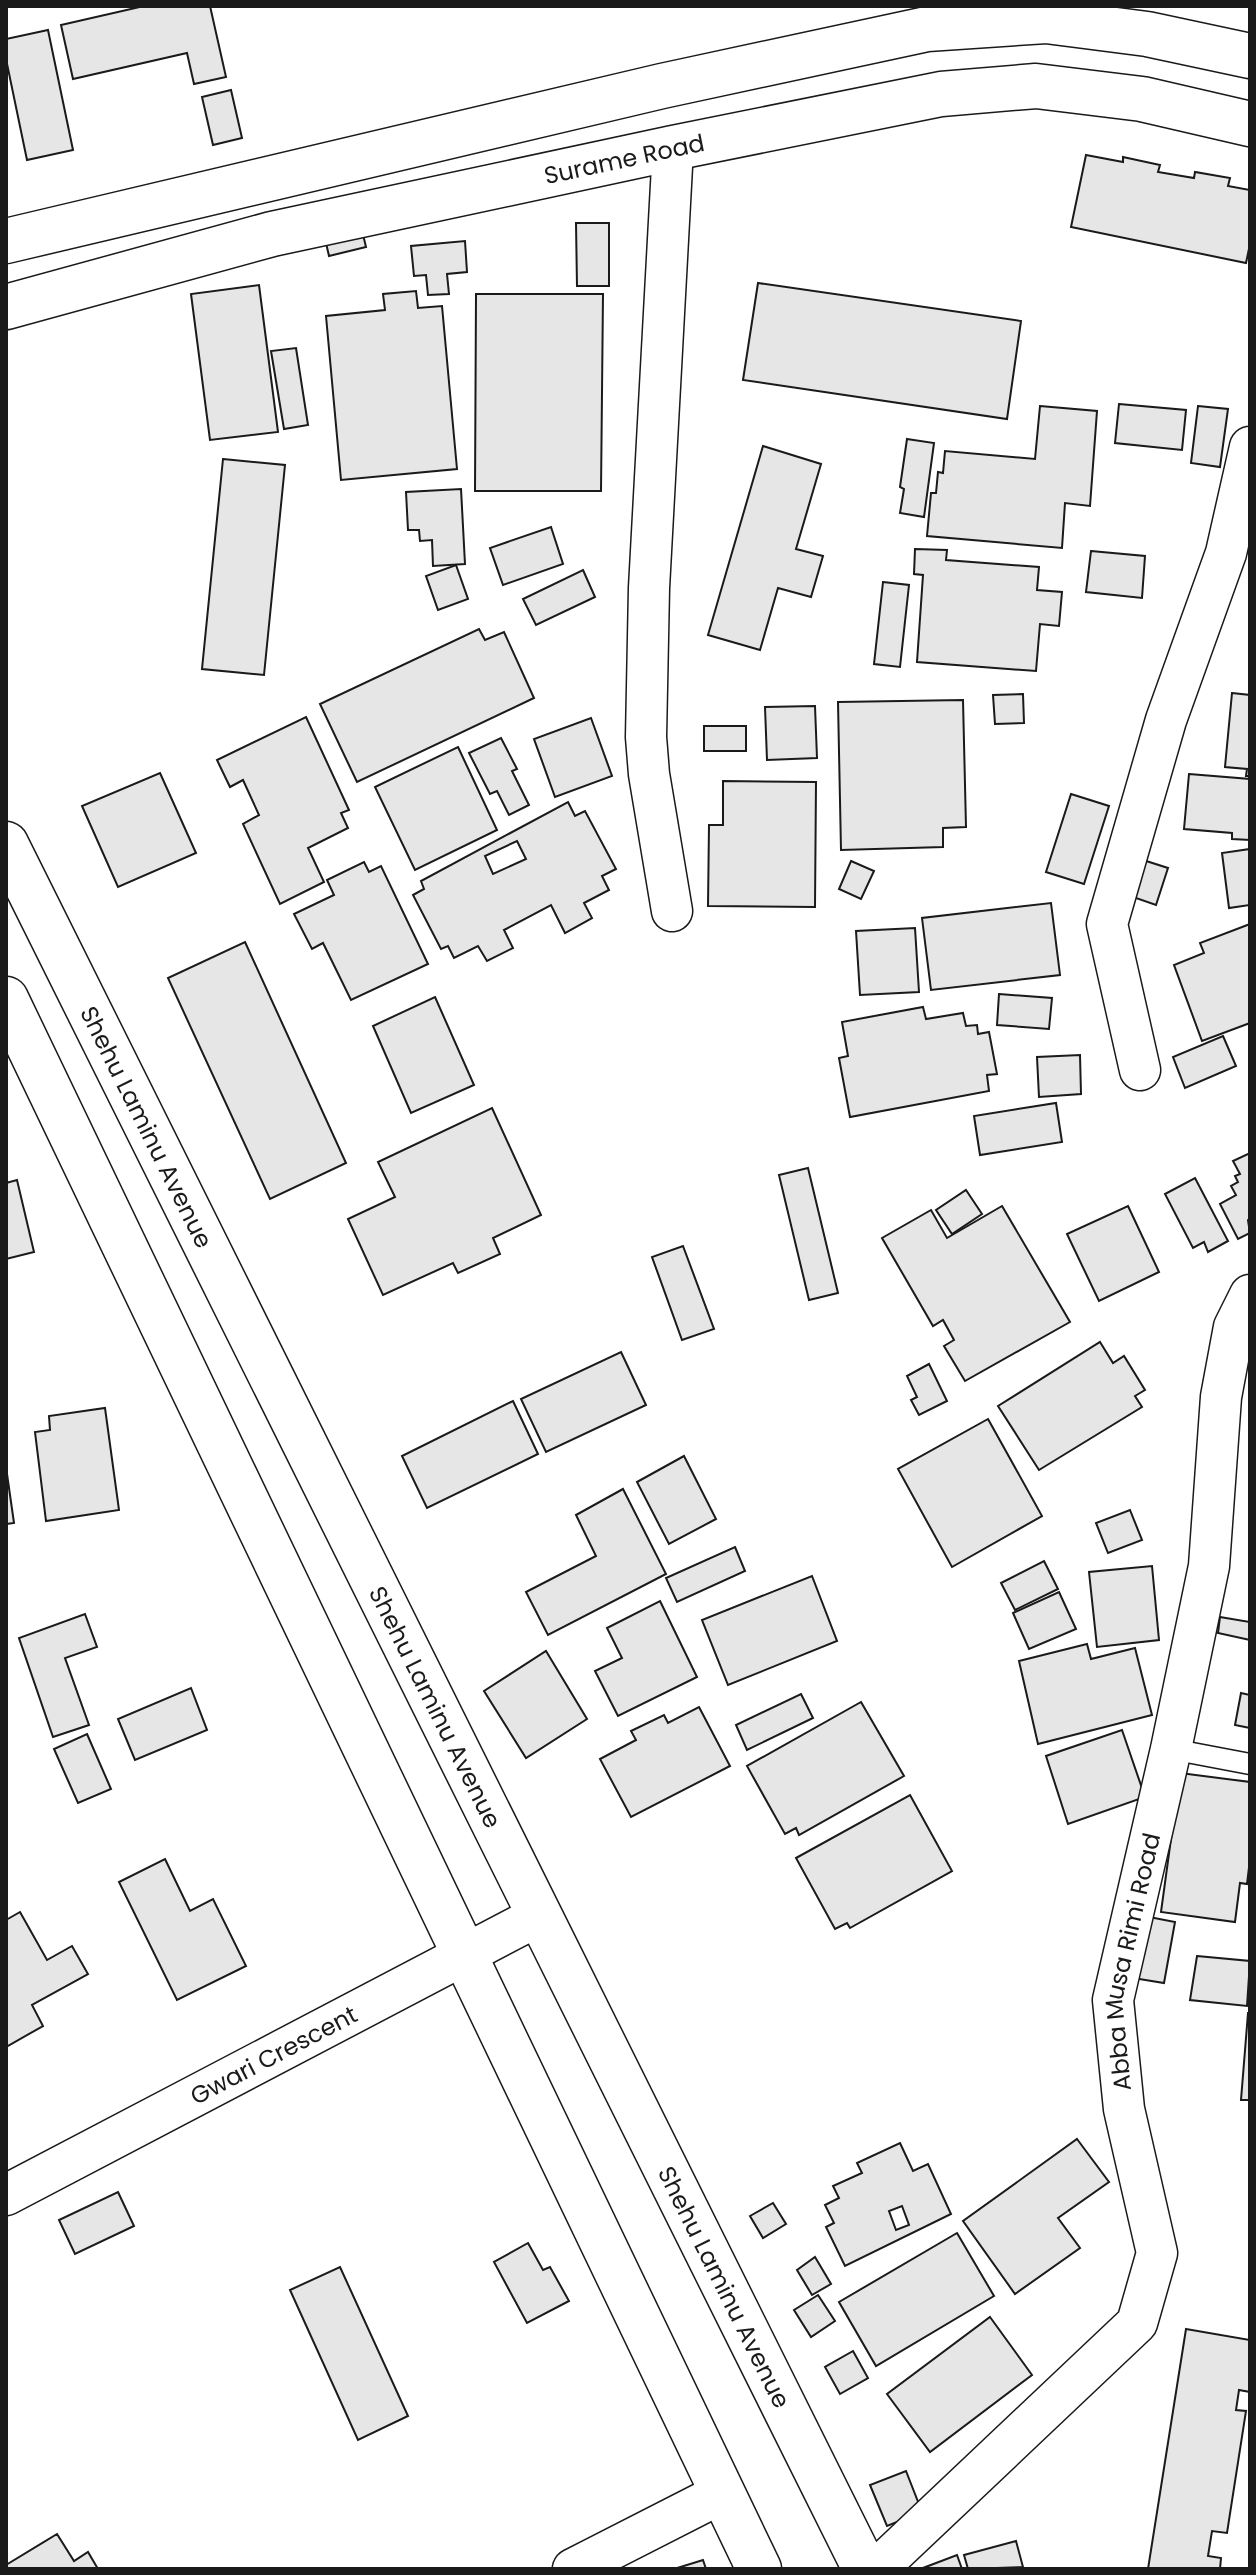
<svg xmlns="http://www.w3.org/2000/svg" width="1256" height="2575" font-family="Poppins,sans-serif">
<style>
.building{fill:#e6e6e6;stroke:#1a1a1a;stroke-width:2;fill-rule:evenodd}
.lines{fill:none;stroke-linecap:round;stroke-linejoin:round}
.lane-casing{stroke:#1a1a1a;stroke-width:23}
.street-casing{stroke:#1a1a1a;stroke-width:43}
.secondary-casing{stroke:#1a1a1a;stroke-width:47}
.lane{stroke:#fff;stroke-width:20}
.street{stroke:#fff;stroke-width:40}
.secondary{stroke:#fff;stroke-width:44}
.labels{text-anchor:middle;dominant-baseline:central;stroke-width:6;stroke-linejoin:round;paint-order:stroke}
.street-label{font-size:24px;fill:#1a1a1a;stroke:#fff}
</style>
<rect width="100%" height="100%" fill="#fff"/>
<g class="building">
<path d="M144 6H210L226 77 194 84 187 53 73 79 61 25Z"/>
<path d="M48 30 73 150 27 160 6 59V39Z"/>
<path d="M231 90 242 138 213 145 202 97Z"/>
<path d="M1086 155 1123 162V157L1160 165 1158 172 1194 178 1195 172 1230 178 1228 186 1250 190V244L1246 263 1071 227Z"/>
<path d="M360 222 366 247 329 256 323 230Z"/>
<path d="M576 223H609V286H577Z"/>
<path d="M465 241 467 272 447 274 449 294 428 295 426 275 414 276 411 246Z"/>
<path d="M758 283 1021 321 1007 419 743 380Z"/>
<path d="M259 285 278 432 210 440 191 294Z"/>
<path d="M416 291 418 308 442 306 457 469 341 480 326 316 385 310 383 294Z"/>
<path d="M476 294H603L601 491H475Z"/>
<path d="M296 348 308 425 284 429 271 351Z"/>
<path d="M1119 404 1186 410 1182 450 1115 443Z"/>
<path d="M1040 406 1097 411 1090 506 1065 503 1062 548 927 536 931 493H936L938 472 943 473 945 451 1035 459Z"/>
<path d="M1198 406 1228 409 1220 467 1191 463Z"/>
<path d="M907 439 934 443 924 517 900 513 904 489 900 487Z"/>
<path d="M763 446 821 464 796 549 823 556 811 597 778 588 760 650 708 635Z"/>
<path d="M223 459 285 465 264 675 202 669Z"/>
<path d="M461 489 465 564 433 566 432 540 420 541 419 530H408L406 492Z"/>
<path d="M551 527 563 564 503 585 490 548Z"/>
<path d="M915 549 947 550 946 560 1039 567 1037 590 1062 592 1059 626 1040 624 1036 671 917 662 923 575 914 574Z"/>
<path d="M1091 551 1145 556 1142 598 1086 592Z"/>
<path d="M456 565 468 599 438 610 426 576Z"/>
<path d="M583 570 595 597 536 625 523 599Z"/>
<path d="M883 582 909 585 900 667 874 664Z"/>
<path d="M479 629 485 640 504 632 534 698 357 782 320 704Z"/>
<path d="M1232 693 1250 695V776H1246L1247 769 1225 767Z"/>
<path d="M1023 694 1024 723 995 724 993 695Z"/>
<path d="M963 700 966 827 943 828V847L841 850 838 702Z"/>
<path d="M815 706 817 758 767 760 765 707Z"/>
<path d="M306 717 349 810 341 813 348 828 308 848 324 882 280 904 243 824 259 815 243 780 230 787 217 760Z"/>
<path d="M591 718 612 776 555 797 534 739Z"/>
<rect x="704" y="726" width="42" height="25"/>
<path d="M501 738 517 769 512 771 529 805 509 815 497 791 490 794 469 753Z"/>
<path d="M458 747 497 830 415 870 375 787Z"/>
<path d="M160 773 196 853 118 887 82 806Z"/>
<path d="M1189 774 1250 779V840L1232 839V833L1184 829Z"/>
<path d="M723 781 816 782 815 907 708 906 709 825H723Z"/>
<path d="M1071 794 1109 806 1084 884 1046 872Z"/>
<path d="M568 802 575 816 585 811 616 869 602 876 609 890 584 903 592 918 565 933 551 905 504 930 513 948 487 961 478 946 454 958 448 946 441 949 413 895 424 889 421 881ZM517 841 526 859 493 874 485 856Z"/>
<path d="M1250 849V905L1229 908 1222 853Z"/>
<path d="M1143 860 1168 868 1156 905 1130 896Z"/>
<path d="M851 861 874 871 861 899 839 889Z"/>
<path d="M364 862 369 872 381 866 428 964 351 1000 323 943 312 949 294 914 334 895 327 880Z"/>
<path d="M1051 903 1060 975 931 990 922 918Z"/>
<path d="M1250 924V1023L1202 1041 1174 965 1204 953 1200 943Z"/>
<path d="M915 928 919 992 860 995 856 931Z"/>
<path d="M245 942 346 1163 270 1199 168 978Z"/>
<path d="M999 994 1052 998 1049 1029 997 1025Z"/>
<path d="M435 997 474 1085 411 1113 373 1026Z"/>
<path d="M923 1007 926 1019 963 1013 966 1026 977 1025 978 1034 989 1032 997 1074 987 1075 989 1091 850 1117 839 1058 848 1056 842 1022Z"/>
<path d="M1223 1036 1236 1066 1185 1088 1173 1057Z"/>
<path d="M1080 1055 1081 1094 1039 1097 1037 1057Z"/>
<path d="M1056 1103 1062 1142 980 1155 974 1116Z"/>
<path d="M492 1108 541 1215 493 1238 500 1254 458 1273 453 1263 383 1295 348 1219 395 1197 378 1162Z"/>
<path d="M1250 1153V1218L1248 1220 1250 1233 1238 1239 1220 1204 1236 1195 1231 1186 1238 1182 1235 1176 1240 1174 1233 1161Z"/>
<path d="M808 1168 838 1293 809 1300 779 1175Z"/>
<path d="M1195 1178 1228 1241 1208 1252 1204 1242 1193 1248 1165 1194Z"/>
<path d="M17 1180 34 1252 6 1259V1183Z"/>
<path d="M966 1190 982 1214 952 1234 936 1210Z"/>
<path d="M1002 1206 1070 1322 965 1381 944 1346 954 1340 943 1320 933 1326 882 1238 931 1210 947 1238Z"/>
<path d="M1128 1206 1159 1272 1099 1301 1067 1234Z"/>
<path d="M683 1246 714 1329 682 1340 652 1257Z"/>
<path d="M1100 1342 1113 1363 1124 1356 1145 1390 1135 1396 1142 1407 1039 1470 998 1406Z"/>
<path d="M621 1352 646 1405 546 1452 521 1399Z"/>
<path d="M929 1364 947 1401 919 1415 911 1400 917 1397 907 1376Z"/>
<path d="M513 1401 538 1454 427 1508 402 1456Z"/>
<path d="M105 1408 119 1510 46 1521 35 1432 50 1430 49 1416Z"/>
<path d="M988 1419 1042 1516 952 1567 898 1469Z"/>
<path d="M684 1456 716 1519 669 1544 637 1482Z"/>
<path d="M6 1467 14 1523 6 1524Z"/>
<path d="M623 1489 666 1574 548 1635 526 1592 596 1556 576 1515Z"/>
<path d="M1130 1510 1142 1540 1108 1553 1096 1523Z"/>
<path d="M735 1547 745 1571 677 1602 666 1578Z"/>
<path d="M1044 1561 1058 1589 1015 1610 1001 1583Z"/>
<path d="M1152 1566 1159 1640 1097 1647 1089 1572Z"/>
<path d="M812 1576 837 1641 728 1685 702 1620Z"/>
<path d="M1059 1592 1076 1629 1029 1649 1013 1613Z"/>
<path d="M660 1601 697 1677 618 1716 595 1671 622 1658 607 1628Z"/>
<path d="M85 1614 97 1647 65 1658 89 1725 53 1737 19 1638Z"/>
<path d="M1220 1617 1250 1622V1640L1218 1633Z"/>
<path d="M1087 1644 1091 1659 1135 1648 1152 1715 1038 1744 1019 1661Z"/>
<path d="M546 1651 587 1719 526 1758 484 1691Z"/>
<path d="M191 1688 207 1730 135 1760 118 1719Z"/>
<path d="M1241 1693 1250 1695V1728L1235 1725Z"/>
<path d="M801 1694 813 1718 747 1750 736 1725Z"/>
<path d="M861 1702 904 1776 799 1835 796 1828 785 1834 747 1766Z"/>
<path d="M699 1707 730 1766 631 1817 600 1759 636 1740 631 1731 664 1715 668 1723Z"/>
<path d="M1122 1730 1145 1797 1068 1824 1046 1756Z"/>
<path d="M87 1734 111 1789 78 1803 54 1749Z"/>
<path d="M1180 1773 1250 1782V1859L1247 1884 1240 1883 1235 1922 1161 1912Z"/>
<path d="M910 1795 952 1871 850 1928 847 1923 835 1929 796 1858Z"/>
<path d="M165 1859 190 1911 213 1899 246 1966 177 2000 119 1882Z"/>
<path d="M20 1912 47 1960 72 1946 88 1974 32 2005 43 2026 6 2047V1920Z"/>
<path d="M1144 1916 1175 1922 1164 1983 1133 1978Z"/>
<path d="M1197 1956 1250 1961 1247 2006 1190 2000Z"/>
<path d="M1248 2013H1250V2100H1241Z"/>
<path d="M1077 2139 1109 2182 1058 2218 1080 2248 1015 2294 963 2221Z"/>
<path d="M900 2143 913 2171 928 2164 951 2214 845 2266 826 2227 834 2223 825 2205 839 2198 833 2186 862 2173 857 2163ZM902 2206 909 2225 896 2230 889 2211Z"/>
<path d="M118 2192 134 2226 75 2254 59 2220Z"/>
<path d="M773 2203 786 2224 763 2238 750 2216Z"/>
<path d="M957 2233 994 2296 876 2366 839 2302Z"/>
<path d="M528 2243 543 2270 550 2267 569 2301 527 2323 494 2262Z"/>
<path d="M815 2257 831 2284 812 2295 797 2270Z"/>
<path d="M340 2267 408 2416 358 2440 290 2290Z"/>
<path d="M818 2295 835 2321 811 2337 794 2310Z"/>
<path d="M990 2317 1032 2375 930 2452 887 2394Z"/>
<path d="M1186 2329 1250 2340V2392L1239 2390 1236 2410 1246 2411 1227 2533 1212 2531 1208 2556 1221 2558 1220 2569H1148Z"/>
<path d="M853 2351 868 2378 840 2394 825 2367Z"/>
<path d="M906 2471 922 2512 887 2526 870 2485Z"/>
<path d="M57 2534 74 2561 88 2552 98 2569H6V2565Z"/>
<path d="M1016 2541 1023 2567 968 2569 964 2555Z"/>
<path d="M957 2555 962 2569H924L923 2568Z"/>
<path d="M703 2560 706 2569H674Z"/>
</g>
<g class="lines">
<g class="lane-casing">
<path id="lane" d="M1171 1749 1250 1764"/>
</g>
<g class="street-casing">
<g id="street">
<path d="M672 911 649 774 646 737 649 588 673 148"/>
<path d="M1140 1070 1107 924 1166 720 1226 553 1250 447"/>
<path id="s1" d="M6 2195 540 1915"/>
<path d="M573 2569 722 2493"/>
<path id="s2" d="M877 2569 1137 2323 1157 2253 1124 2109 1113 2000 1171 1749 1209 1566 1221 1397 1234 1327 1250 1295"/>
</g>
</g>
<g class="secondary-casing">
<g id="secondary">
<path d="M6 241 662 86 927 29 1046 21 1147 34 1250 56"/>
<path id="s3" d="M6 307 272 234 673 148 941 94 1036 86 1142 99 1250 124"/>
<path id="s4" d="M6 844 865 2569"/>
<path d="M6 999 759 2569"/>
</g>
</g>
<use href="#lane" class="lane"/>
<use href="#street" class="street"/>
<use href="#secondary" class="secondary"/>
</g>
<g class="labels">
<g class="street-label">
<text stroke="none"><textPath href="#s3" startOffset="636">Surame Road</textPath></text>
<text stroke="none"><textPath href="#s4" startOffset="316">Shehu Laminu Avenue</textPath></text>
<text stroke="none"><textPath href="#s4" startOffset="964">Shehu Laminu Avenue</textPath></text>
<text stroke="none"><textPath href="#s2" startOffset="728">Abba Musa Rimi Road</textPath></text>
<text stroke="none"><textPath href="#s1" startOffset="302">Gwari Crescent</textPath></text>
<text stroke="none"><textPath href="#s4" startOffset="1612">Shehu Laminu Avenue</textPath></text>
</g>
</g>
<rect width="1256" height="2575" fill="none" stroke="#1a1a1a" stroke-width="16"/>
</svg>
